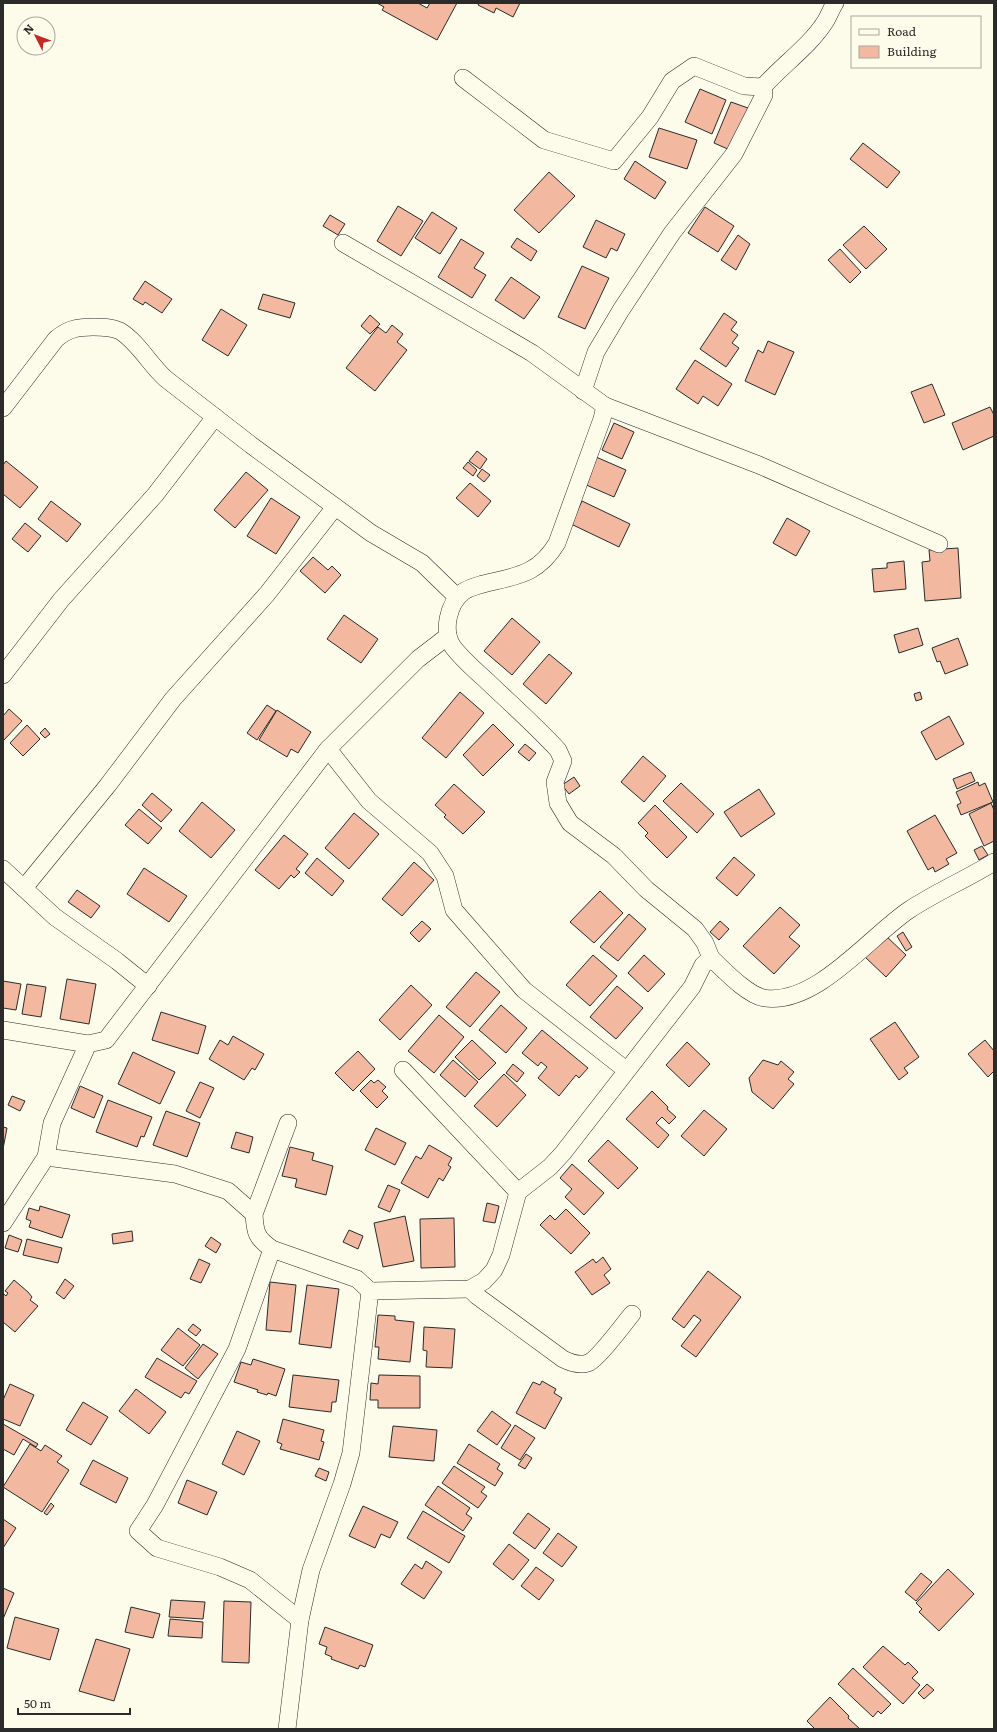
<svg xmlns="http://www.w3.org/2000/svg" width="997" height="1732" font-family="Literata,serif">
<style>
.building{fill:#f2b8a0;stroke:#2b2b2b}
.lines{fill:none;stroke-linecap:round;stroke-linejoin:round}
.minor-casing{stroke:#2b2b2b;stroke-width:18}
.minor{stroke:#fdfbea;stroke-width:17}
</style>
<rect width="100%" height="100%" fill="#fdfbea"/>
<g class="building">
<path d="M377 3H418L427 8 430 3H457L437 40 382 10 384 7Z"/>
<path d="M479 3H520L513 17 496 8 494 13 478 5Z"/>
<path d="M700 89 726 100 712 134 685 122Z"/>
<path d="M731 102 748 108 730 150 714 143Z"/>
<path d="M659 128 697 140 687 169 649 157Z"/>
<path d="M863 143 900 172 887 188 850 159Z"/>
<path d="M635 161 666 182 655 199 624 179Z"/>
<path d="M549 172 575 196 539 233 514 210Z"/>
<path d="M398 206 423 221 401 256 377 241Z"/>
<path d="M705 207 734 226 718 252 688 233Z"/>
<path d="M432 212 457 228 440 254 415 238Z"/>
<path d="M330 215 345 224 338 235 323 226Z"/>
<path d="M596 220 625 234 617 251 611 248 606 258 583 247Z"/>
<path d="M864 226 887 249 866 269 843 245Z"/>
<path d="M738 235 750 244 736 270 721 260Z"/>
<path d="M517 238 537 251 531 261 511 247Z"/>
<path d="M461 239 484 253 474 268 486 275 472 298 438 277Z"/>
<path d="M840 249 861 272 850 283 828 260Z"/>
<path d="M582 266 609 278 585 329 558 317Z"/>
<path d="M511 277 540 297 524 319 495 300Z"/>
<path d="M145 281 172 299 162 313 145 302 143 305 133 299Z"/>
<path d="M263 294 295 303 290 318 258 309Z"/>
<path d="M221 309 247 325 228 356 202 340Z"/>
<path d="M724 313 737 322 731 330 738 335 732 343 739 348 726 367 700 349Z"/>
<path d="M370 315 380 324 370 334 361 326Z"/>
<path d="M392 325 403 334 397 342 407 350 375 391 346 368 378 327 386 333Z"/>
<path d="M768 341 794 352 775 395 745 381 758 350 763 353Z"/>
<path d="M695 360 732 384 718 406 703 396 698 404 676 389Z"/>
<path d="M932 384 945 415 924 423 911 392Z"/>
<path d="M990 407 994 415V436L963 450 952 423Z"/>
<path d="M614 423 634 432 622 459 602 450Z"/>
<path d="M477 451 487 459 480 469 469 461Z"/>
<path d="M596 457 626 470 614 497 584 484Z"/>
<path d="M6 461 38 487 20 508 3 494V465Z"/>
<path d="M468 462 477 470 473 476 463 468Z"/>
<path d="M482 469 490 475 484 482 477 476Z"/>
<path d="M246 472 268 490 235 528 214 510Z"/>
<path d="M470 483 491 501 478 517 456 498Z"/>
<path d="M271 498 300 517 276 554 247 536Z"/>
<path d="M51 501 81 524 67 542 38 519Z"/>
<path d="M582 501 630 524 619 547 571 524Z"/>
<path d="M787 518 810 531 796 556 773 543Z"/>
<path d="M25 523 41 536 28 552 12 539Z"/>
<path d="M958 548 961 598 925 601 922 562 930 561 929 550Z"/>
<path d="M313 557 328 570 332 566 341 575 325 593 300 571Z"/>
<path d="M904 561 906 589 874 592 872 569 887 568V563Z"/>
<path d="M344 615 378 639 361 663 327 639Z"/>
<path d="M512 618 540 642 512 675 484 651Z"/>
<path d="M918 628 923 645 899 653 894 635Z"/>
<path d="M958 638 968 665 945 674 940 661 937 662 932 648Z"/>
<path d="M549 654 572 673 546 704 523 684Z"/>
<path d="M460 692 484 713 446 758 422 738Z"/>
<path d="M920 692 922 699 916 701 914 694Z"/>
<path d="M267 705 276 711 257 740 247 733Z"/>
<path d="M9 709 22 721 3 741V716Z"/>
<path d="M277 710 311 732 298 753 291 749 287 757 259 740Z"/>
<path d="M949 716 964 744 936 760 921 732Z"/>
<path d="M493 724 514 745 483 776 463 755Z"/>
<path d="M27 725 40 739 23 756 10 743Z"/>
<path d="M45 728 50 734 45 738 40 733Z"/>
<path d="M525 744 536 753 529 761 518 752Z"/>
<path d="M643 756 666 776 644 802 621 782Z"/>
<path d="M971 772 975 781 957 789 953 779Z"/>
<path d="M574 777 580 786 569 794 562 785Z"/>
<path d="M978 782 979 786 985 783 993 802 961 815 957 805 961 803 956 792Z"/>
<path d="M681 783 714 814 697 833 663 801Z"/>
<path d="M454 784 485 812 463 834 444 817 446 815 435 805Z"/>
<path d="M759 789 775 814 741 837 724 812Z"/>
<path d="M152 793 172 810 161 822 142 805Z"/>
<path d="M202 802 235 830 211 858 179 831Z"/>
<path d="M991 803 994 810V841L984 846 969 814Z"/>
<path d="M655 805 687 837 667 858 645 836 648 833 638 823Z"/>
<path d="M139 809 162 828 148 844 125 825Z"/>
<path d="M354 813 379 834 349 869 325 848Z"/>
<path d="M935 815 957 853 946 859 949 864 935 872 933 867 928 870 907 831Z"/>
<path d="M284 835 308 854 296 869 300 872 294 878 291 875 279 889 255 870Z"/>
<path d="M982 846 988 855 979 860 974 850Z"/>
<path d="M734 857 755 875 737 896 716 878Z"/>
<path d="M317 858 344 881 332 896 305 873Z"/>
<path d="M414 862 434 880 402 916 382 899Z"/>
<path d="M144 868 187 896 169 922 127 894Z"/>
<path d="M77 890 100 906 91 918 68 902Z"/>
<path d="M600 891 623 913 594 943 570 922Z"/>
<path d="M780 907 800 925 789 937 800 946 774 974 743 946Z"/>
<path d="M629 914 646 929 618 961 600 947Z"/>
<path d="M422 921 431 929 419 942 410 933Z"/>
<path d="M720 921 729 929 719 940 710 932Z"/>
<path d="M903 932 912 947 906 951 897 936Z"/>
<path d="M885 935 906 955 886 977 865 957Z"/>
<path d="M593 955 617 976 590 1006 566 985Z"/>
<path d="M644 955 665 974 648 992 628 973Z"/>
<path d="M476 972 500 992 470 1027 446 1007Z"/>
<path d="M67 979 96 984 89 1024 60 1019Z"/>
<path d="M3 981 21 984 16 1010 3 1008Z"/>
<path d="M27 984 46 987 41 1017 22 1014Z"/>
<path d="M411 985 432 1005 400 1040 379 1020Z"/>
<path d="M617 986 643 1008 616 1039 590 1017Z"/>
<path d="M501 1005 527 1028 506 1053 479 1030Z"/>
<path d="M161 1012 206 1026 198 1054 152 1040Z"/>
<path d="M439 1015 464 1037 434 1073 408 1051Z"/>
<path d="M895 1022 919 1057 904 1068 908 1073 899 1080 870 1039Z"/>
<path d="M542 1030 588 1068 579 1078 576 1075 559 1096 538 1078 547 1067 541 1062 538 1066 522 1053Z"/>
<path d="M233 1036 264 1054 255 1070 252 1068 244 1080 209 1059 220 1040 228 1045Z"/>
<path d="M472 1040 496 1063 479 1080 455 1057Z"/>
<path d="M985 1040 994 1051V1071L988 1077 968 1054Z"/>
<path d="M687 1042 710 1064 689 1087 666 1065Z"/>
<path d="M358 1051 375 1069 353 1091 335 1073Z"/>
<path d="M133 1052 175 1072 160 1104 118 1084Z"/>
<path d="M453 1060 478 1082 465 1097 440 1075Z"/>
<path d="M763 1060 778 1065 781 1061 794 1072 788 1079 794 1084 773 1109 752 1092 749 1078Z"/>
<path d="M513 1064 524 1073 517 1082 506 1073Z"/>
<path d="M504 1074 526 1095 497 1127 474 1106Z"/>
<path d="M371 1080 374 1083 378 1080 386 1087 382 1091 388 1097 377 1108 360 1091Z"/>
<path d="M200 1082 214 1088 200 1118 186 1111Z"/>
<path d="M80 1086 103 1096 94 1118 71 1108Z"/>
<path d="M652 1091 668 1107 667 1109 676 1117 669 1124 662 1117 656 1123 669 1135 658 1148 626 1119Z"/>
<path d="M12 1096 25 1101 20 1111 8 1105Z"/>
<path d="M108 1100 152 1117 144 1137 141 1136 137 1147 96 1132Z"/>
<path d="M704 1110 727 1129 704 1156 681 1136Z"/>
<path d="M166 1111 200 1123 187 1157 153 1145Z"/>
<path d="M3 1127 7 1128 3 1149Z"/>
<path d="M376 1128 406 1143 395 1165 365 1150Z"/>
<path d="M236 1132 253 1137 249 1153 231 1148Z"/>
<path d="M608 1140 638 1168 618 1189 588 1161Z"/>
<path d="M429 1145 452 1158 448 1165 451 1167 443 1181 439 1178 428 1198 401 1183 416 1156 421 1159Z"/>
<path d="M290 1147 314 1153 312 1160 333 1166 326 1195 295 1187 297 1179 282 1176Z"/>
<path d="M572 1164 604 1193 584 1215 565 1197 572 1189 560 1178Z"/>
<path d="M388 1185 400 1190 390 1212 378 1207Z"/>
<path d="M487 1203 499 1206 495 1223 483 1221Z"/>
<path d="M40 1206 70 1215 62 1238 29 1227 31 1221 26 1219 29 1208 39 1211Z"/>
<path d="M566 1209 590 1233 571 1254 540 1225 550 1215 555 1220Z"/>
<path d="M405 1216 414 1261 383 1267 374 1223Z"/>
<path d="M454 1218 455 1267 421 1268 420 1219Z"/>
<path d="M349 1230 363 1236 358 1249 343 1242Z"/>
<path d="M132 1231 133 1241 113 1244 112 1234Z"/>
<path d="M9 1235 22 1240 18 1252 5 1248Z"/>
<path d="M211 1237 221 1244 216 1253 205 1246Z"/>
<path d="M27 1239 62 1248 58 1263 23 1255Z"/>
<path d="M603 1257 611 1269 604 1275 610 1283 592 1295 575 1272 593 1259 596 1263Z"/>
<path d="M199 1259 210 1264 201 1283 190 1279Z"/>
<path d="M708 1271 741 1297 696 1357 681 1346 701 1320 694 1315 684 1328 672 1319Z"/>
<path d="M65 1279 74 1286 64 1299 56 1293Z"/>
<path d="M14 1280 28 1292 32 1297 30 1300 38 1306 15 1332 3 1322V1293L6 1296 8 1293 5 1291Z"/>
<path d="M270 1282 296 1285 291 1332 266 1330Z"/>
<path d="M307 1285 339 1289 331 1348 299 1344Z"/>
<path d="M378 1315 395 1316V1320L414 1322 410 1362 378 1359 379 1347H375Z"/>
<path d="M193 1324 201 1330 196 1336 188 1330Z"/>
<path d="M424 1327 455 1329 452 1368 426 1367 427 1351 423 1350Z"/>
<path d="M178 1328 200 1345 183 1366 161 1350Z"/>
<path d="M203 1344 218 1354 198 1379 185 1368Z"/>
<path d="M157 1358 197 1381 189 1394 185 1392 181 1398 145 1377Z"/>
<path d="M253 1359 285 1369 276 1396 268 1393 267 1395 257 1392 258 1390 234 1382 241 1362 251 1365Z"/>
<path d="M293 1375 339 1380 336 1402H332L331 1412 289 1407Z"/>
<path d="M379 1375 420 1376V1408H378V1400H370L371 1383 378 1384Z"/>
<path d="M542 1381 556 1389 554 1393 562 1398 545 1429 516 1413 533 1382 540 1385Z"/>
<path d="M10 1384 34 1395 20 1426 3 1419V1400Z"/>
<path d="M136 1389 166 1412 149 1434 119 1411Z"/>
<path d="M83 1402 108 1417 91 1445 66 1430Z"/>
<path d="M492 1411 511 1425 497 1445 477 1431Z"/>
<path d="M283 1419 324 1430 321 1441 324 1442 319 1460 280 1449 282 1444 277 1442Z"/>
<path d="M3 1424 38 1444 36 1447 23 1439 14 1455 3 1449Z"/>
<path d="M515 1425 535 1438 520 1460 501 1448Z"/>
<path d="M393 1426 437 1430 434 1461 389 1457Z"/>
<path d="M237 1431 260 1441 244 1475 222 1464Z"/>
<path d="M30 1444 41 1451 45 1445 62 1456 57 1462 69 1470 42 1512 3 1487Z"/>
<path d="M469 1444 500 1464 497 1469 503 1473 495 1486 457 1463Z"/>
<path d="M526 1454 532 1458 525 1469 518 1465Z"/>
<path d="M93 1460 128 1478 116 1503 80 1484Z"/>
<path d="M454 1466 485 1487 481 1492 487 1496 478 1508 442 1483Z"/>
<path d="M319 1468 329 1472 326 1481 315 1476Z"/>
<path d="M187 1480 217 1492 207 1515 178 1503Z"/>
<path d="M438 1486 470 1508 466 1514 472 1518 463 1531 425 1505Z"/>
<path d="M51 1503 54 1506 47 1515 44 1513Z"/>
<path d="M363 1506 398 1522 390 1538 381 1534 375 1548 349 1536Z"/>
<path d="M423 1511 465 1536 449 1563 407 1538Z"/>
<path d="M528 1513 550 1529 535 1549 513 1533Z"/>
<path d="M3 1519 16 1528 3 1548Z"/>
<path d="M558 1533 577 1547 562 1567 543 1553Z"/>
<path d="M509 1544 529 1560 513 1580 493 1564Z"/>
<path d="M426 1561 442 1572 424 1599 401 1584 415 1564 422 1569Z"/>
<path d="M536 1567 554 1580 539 1600 521 1586Z"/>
<path d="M948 1569 974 1594 939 1631 919 1612 922 1609 916 1603Z"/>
<path d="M921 1573 932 1582 916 1601 905 1592Z"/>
<path d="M3 1588 14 1593 3 1619Z"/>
<path d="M171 1600 205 1602 203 1619 169 1617Z"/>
<path d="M224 1601 251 1602 249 1663 222 1662Z"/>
<path d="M131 1607 160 1614 153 1638 125 1632Z"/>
<path d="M15 1617 59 1629 50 1660 7 1648Z"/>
<path d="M170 1619 203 1622 202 1638 168 1636Z"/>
<path d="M325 1627 373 1645 365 1667 360 1665 358 1669 331 1659 332 1657 325 1654 327 1647 319 1644Z"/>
<path d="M96 1639 130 1649 114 1701 79 1691Z"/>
<path d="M883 1646 905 1665 908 1662 918 1672 912 1678 920 1685 903 1704 863 1667Z"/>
<path d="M853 1668 891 1704 881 1714 878 1711 873 1717 838 1684Z"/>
<path d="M927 1684 934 1690 924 1699 918 1693Z"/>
<path d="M830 1697 849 1716 848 1718 860 1729H815L807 1721Z"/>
</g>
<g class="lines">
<g class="minor-casing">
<g id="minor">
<path d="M463 78 544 140 614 161 650 117 672 81 694 66 744 86 763 87C782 65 809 47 825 22 829 16 831 9 835 3"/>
<path d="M583 391 596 352 621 310 672 233 734 154 764 95 763 87"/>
<path d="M605 406 759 465 939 544"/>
<path d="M3 408 56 339C68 329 77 327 93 327 102 327 111 327 120 331 137 341 151 366 166 379L251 445 371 533 422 563 457 597"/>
<path d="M448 636 418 659 328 749 369 801 430 853 445 876 454 910 524 990 626 1070"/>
<path d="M3 675 61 600 155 495 215 417"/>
<path d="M3 869 55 917 117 961 148 986"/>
<path d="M24 888 108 785 173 699 267 594 335 507"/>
<path d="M711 958C724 970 747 995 764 998 816 1006 870 936 909 910 936 892 967 879 994 862"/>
<path d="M3 1030 88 1044"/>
<path d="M403 1070 518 1192"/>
<path d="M288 1123 254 1214C255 1232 256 1238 272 1249L357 1279 370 1291"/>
<path d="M46 1157 175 1174 228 1191 254 1214"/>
<path d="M3 1223 46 1157 52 1123 88 1044 106 1040 328 749"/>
<path d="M272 1249 237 1349 155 1505 138 1531 157 1548 220 1567 250 1580 300 1620"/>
<path d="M470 1289 477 1296 563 1359C571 1363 579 1366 588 1363 597 1360 624 1324 632 1314"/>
<path d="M287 1729 300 1620 311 1570 342 1484 351 1453 370 1291 470 1289 484 1281 494 1270 501 1255 518 1192 550 1167 563 1153 692 987 703 965 711 958 705 943 695 929 646 889 614 856 570 823 558 803 555 782 563 761 558 750C536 726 511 704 488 682 476 671 463 660 453 647 442 631 448 604 463 592 468 588 476 586 483 584 516 576 538 575 557 543L602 419 605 406 532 353 343 243"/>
</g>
</g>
<use href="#minor" class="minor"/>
</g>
<rect width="997" height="1732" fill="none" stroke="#2b2b2b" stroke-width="8"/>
<rect x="851" y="16" width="130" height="52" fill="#fdfbea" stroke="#a9a89e"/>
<rect x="859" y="29" width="20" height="6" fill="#fdfbea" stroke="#a9a89e"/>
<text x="887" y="36" font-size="12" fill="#2b2b2b">Road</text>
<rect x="859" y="46" width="20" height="12" fill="#f2b8a0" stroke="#a9a89e"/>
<text x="887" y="56" font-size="12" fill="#2b2b2b">Building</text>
<g transform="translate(36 36) rotate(312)"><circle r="19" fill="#fdfbea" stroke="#a9a89e"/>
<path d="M0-3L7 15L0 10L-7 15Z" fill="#c62828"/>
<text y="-6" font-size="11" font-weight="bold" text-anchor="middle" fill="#2b2b2b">N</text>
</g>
<path d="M18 1708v6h112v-6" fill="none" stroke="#2b2b2b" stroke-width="2"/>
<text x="24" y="1708" font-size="12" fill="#2b2b2b" stroke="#fdfbea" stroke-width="3" paint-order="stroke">50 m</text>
</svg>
